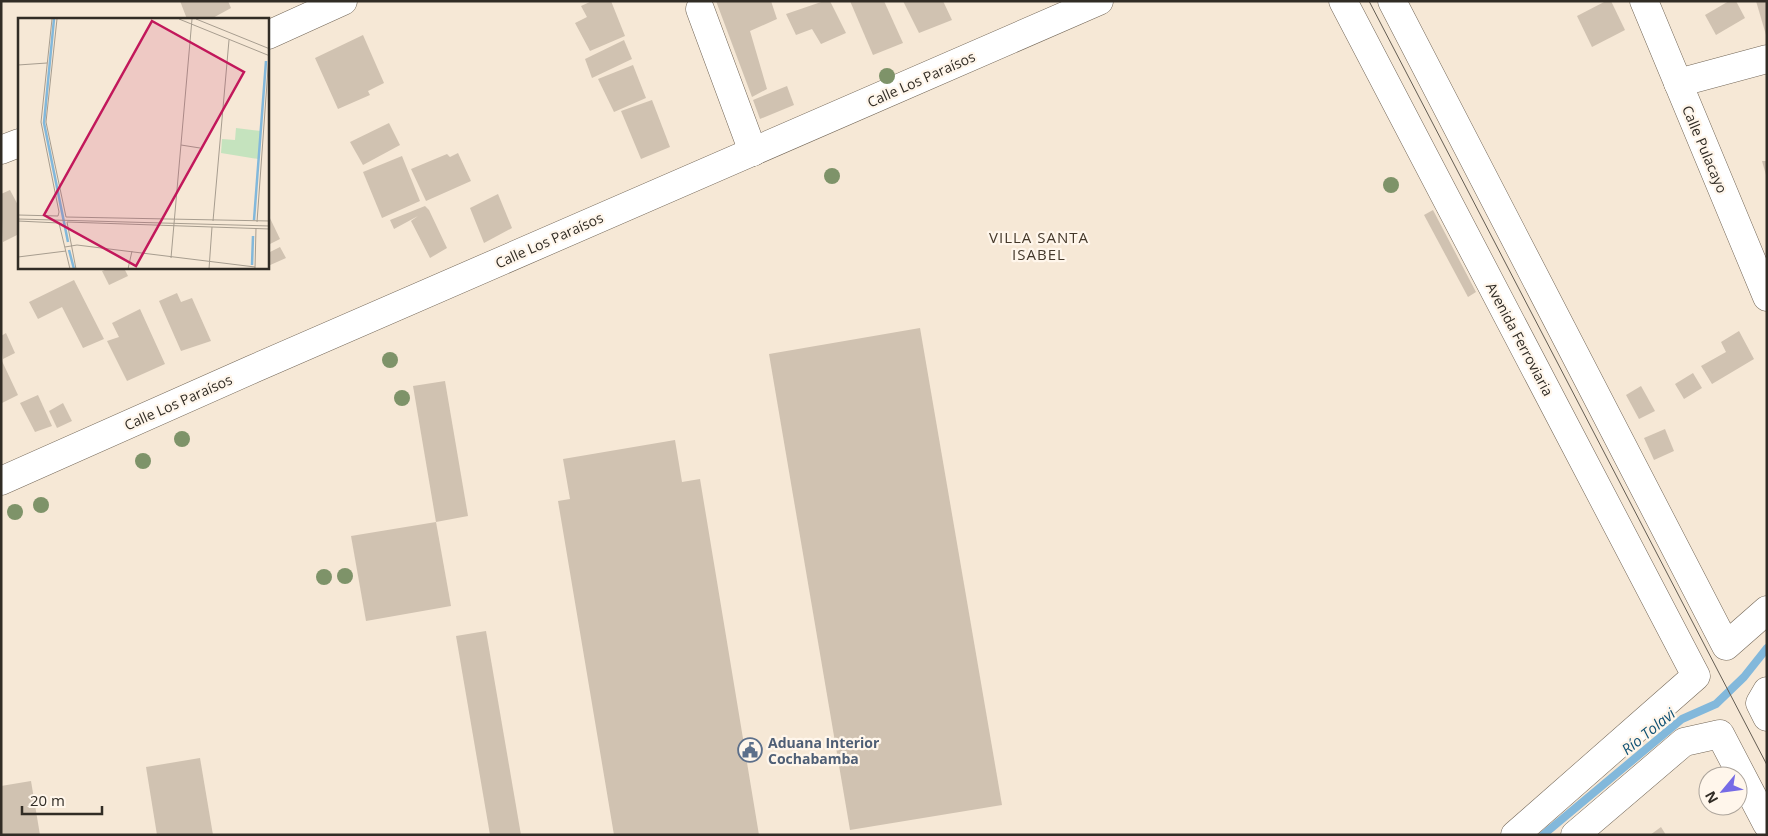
<svg xmlns="http://www.w3.org/2000/svg" width="1768" height="836" font-family="'Open Sans',sans-serif">
<style>
.lines{fill:none;stroke-linecap:round;stroke-linejoin:round}
.stream{stroke:#82b8db;stroke-width:8}
.building{fill:#d0c2b1}
.minor-casing{stroke:#726657;stroke-width:29}
.minor{stroke:#fff;stroke-width:28}
.tram{stroke:#645d53;stroke-width:1}
.tree{fill:#7e9369}
.labels{text-anchor:middle;dominant-baseline:central;stroke-width:4.5;stroke-linejoin:round;paint-order:stroke}
.street-label{font-size:14px;fill:#312c25;stroke:#fff6eb}
.service-label{font-size:14px;font-weight:bold;fill:#4e5e75;stroke:#fff6eb;text-anchor:start}
.neighbourhood-label{font-size:15px;letter-spacing:1px;fill:#44382a;stroke:#fff6eb}
.water-label{font-size:15px;font-style:italic;fill:#0e5073;stroke:#fff6eb}
.inset-river{fill:none;stroke:#82b8db;stroke-width:2.5}
.inset-road{fill:none;stroke:#a79d8f;stroke-width:1}
.view{fill:#c2185b;fill-opacity:0.15;stroke:#c2185b;stroke-width:2.5}
.inset-edge{fill:none;stroke:#312c25;stroke-width:2.5}
</style>
<rect width="100%" height="100%" fill="#f6e8d6"/>
<g class="lines">
<path class="stream" d="M1543 835 1682 719 1716 704 1744 677 1767 648"/>
</g>
<g class="building">
<path d="M180 1H228L231 8 211 19H187Z"/>
<path d="M592 1H611L625 36 590 51 575 23 587 17 581 6Z"/>
<path d="M716 1H771L777 19 750 31 767 89 752 97Z"/>
<path d="M824 1H830L846 33 821 44 812 29 796 35 786 14Z"/>
<path d="M850 1H884L903 43 873 55Z"/>
<path d="M903 1H943L952 20 919 33Z"/>
<path d="M1606 1H1611L1625 30 1592 47 1577 16Z"/>
<path d="M1729 1H1736L1745 18 1716 35 1705 15Z"/>
<path d="M1756 1H1767V35H1766Z"/>
<path d="M363 35 384 83 368 91 370 95 338 109 315 58Z"/>
<path d="M624 40 632 59 592 78 585 59Z"/>
<path d="M633 65 646 98 614 112 598 79Z"/>
<path d="M787 86 794 105 760 119 753 100Z"/>
<path d="M652 100 670 147 641 159 621 111Z"/>
<path d="M389 123 400 145 363 165 350 142Z"/>
<path d="M458 153 471 181 426 201 411 169 447 154 450 157Z"/>
<path d="M402 156 420 201 382 218 363 172Z"/>
<path d="M1762 161H1767V175H1766Z"/>
<path d="M10 190 19 207V234L3 242 1 194Z"/>
<path d="M498 194 512 228 484 243 470 208Z"/>
<path d="M425 206 429 210 447 248 430 258 411 221 418 216 394 229 390 220Z"/>
<path d="M1433 210 1476 292 1468 297 1424 215Z"/>
<path d="M268 214 280 239 268 245Z"/>
<path d="M280 247 286 258 268 266V253Z"/>
<path d="M110 268H124L128 276 109 285 102 271Z"/>
<path d="M74 280 104 339 83 348 62 307 38 319 29 302Z"/>
<path d="M177 293 181 302 192 298 211 341 181 351 159 301Z"/>
<path d="M140 309 165 364 127 381 107 341 119 337 112 323Z"/>
<path d="M920 328 1002 805 850 830 769 354Z"/>
<path d="M1739 331 1754 359 1712 384 1701 366 1726 352 1721 342Z"/>
<path d="M6 333 15 353 3 359 1 336Z"/>
<path d="M1 359 18 395 2 403 1 401Z"/>
<path d="M1693 373 1702 388 1684 399 1675 384Z"/>
<path d="M445 381 468 516 436 522 413 386Z"/>
<path d="M1641 386 1655 411 1639 419 1626 395Z"/>
<path d="M38 395 52 426 35 432 20 403Z"/>
<path d="M63 403 72 421 57 428 49 411Z"/>
<path d="M1665 429 1674 451 1654 460 1644 438Z"/>
<path d="M675 440 682 482 700 479 759 835H614L558 501 570 499 563 459Z"/>
<path d="M436 522 451 606 366 621 351 536Z"/>
<path d="M486 631 521 835H490L456 636Z"/>
<path d="M200 758 213 835H157L146 767Z"/>
<path d="M31 781 40 835H1V786Z"/>
<path d="M1661 827 1666 835H1650Z"/>
</g>
<g class="lines">
<g class="minor-casing">
<g id="minor">
<path d="M1343 1 1696 676 1515 835"/>
<path d="M1392 1 1726 646 1767 610"/>
<path d="M1644 1 1767 297"/>
<path d="M700 9 753 152"/>
<path d="M268 35 343 1"/>
<path d="M1678 83 1767 59"/>
<path d="M1 150 19 143"/>
<path d="M1 481 253 369 1099 1"/>
<path d="M1767 691 1760 703 1767 717"/>
<path d="M1575 835 1684 742 1720 734 1767 824"/>
</g>
</g>
<use href="#minor" class="minor"/>
<path class="tram" d="M1369 1 1767 765"/>
</g>
<g class="tree">
<circle cx="887" cy="76" r="8"/>
<circle cx="832" cy="176" r="8"/>
<circle cx="1391" cy="185" r="8"/>
<circle cx="390" cy="360" r="8"/>
<circle cx="402" cy="398" r="8"/>
<circle cx="182" cy="439" r="8"/>
<circle cx="143" cy="461" r="8"/>
<circle cx="41" cy="505" r="8"/>
<circle cx="15" cy="512" r="8"/>
<circle cx="345" cy="576" r="8"/>
<circle cx="324" cy="577" r="8"/>
</g>
<defs>
<g id="civic-ring" transform="scale(1.25)"><circle r="9.5" fill="#fff6eb" stroke="#5c6f8a" stroke-width="1.5"/><path d="M-.6-6.5H3V-4.5H.6V-3L4-1V1h2V6H-6V1h2V-1L-.6-3ZM-1.2 2.5V6h2.4V2.5Z" fill="#5c6f8a"/></g>
</defs>
<g fill-rule="evenodd">
<use href="#civic-ring" x="750" y="750"/>
</g>
<g class="labels">
<g class="street-label">
<text transform="translate(921 79) rotate(-24)">Calle Los Paraísos</text>
<text transform="translate(1705 149) rotate(67)">Calle Pulacayo</text>
<text transform="translate(549 240) rotate(-24)">Calle Los Paraísos</text>
<text transform="translate(1520 339) rotate(62)">Avenida Ferroviaria</text>
<text transform="translate(178 402) rotate(-24)">Calle Los Paraísos</text>
</g>
<g class="service-label">
<text x="768" y="742">Aduana Interior<tspan x="768" dy="16">Cochabamba</tspan></text>
</g>
<g class="neighbourhood-label">
<text x="1039" y="237">VILLA SANTA<tspan x="1039" dy="17">ISABEL</tspan></text>
</g>
<g class="water-label">
<text transform="translate(1648 731) rotate(-39)">Río Tolavi</text>
</g>
</g>
<g transform="translate(18 18)">
<rect width="251" height="251" fill="#f6e8d6"/>
<path d="M218 110 243 113 240 141 203 135 204 121 217 122Z" fill="#c5e3be"/>
<path class="inset-river" d="M36 1 26 105 50 224M236 202 248 43M51 232 56 251M234 247 235 218"/>
<path class="inset-road" d="M39 1 28 104 48 199 252 203M161 1 252 38M178 1 252 31M0 47 29 45M163 127 182 130M0 197 40 198 41 194 23 104 34 1M0 201 252 208M0 203 41 205 52 251M195 203 211 22M239 204 251 37M47 229 59 227 237 249M0 239 48 233M153 240 174 1M58 251 49 204 252 211M110 251 114 233M191 251 194 209M237 251 238 210"/>
<path class="view" d="M134 3 226 54 118 248 26 197Z"/>
<rect width="251" height="251" class="inset-edge"/>
</g>
<rect width="1768" height="836" fill="none" stroke="#312c25" stroke-width="5"/>
<g transform="translate(1723 791) rotate(241)"><circle r="24" fill="#fff6eb" stroke="#ada59c"/>
<path d="M0-4L9 19L0 12L-9 19Z" fill="#766be6"/>
<text y="-8" font-size="14" font-weight="bold" text-anchor="middle" fill="#312c25">N</text>
</g>
<path d="M22 806v8h80v-8" fill="none" stroke="#312c25" stroke-width="2.5"/>
<text x="30" y="806" font-size="15" fill="#312c25" stroke="#fff6eb" stroke-width="4" paint-order="stroke">20 m</text>
</svg>
